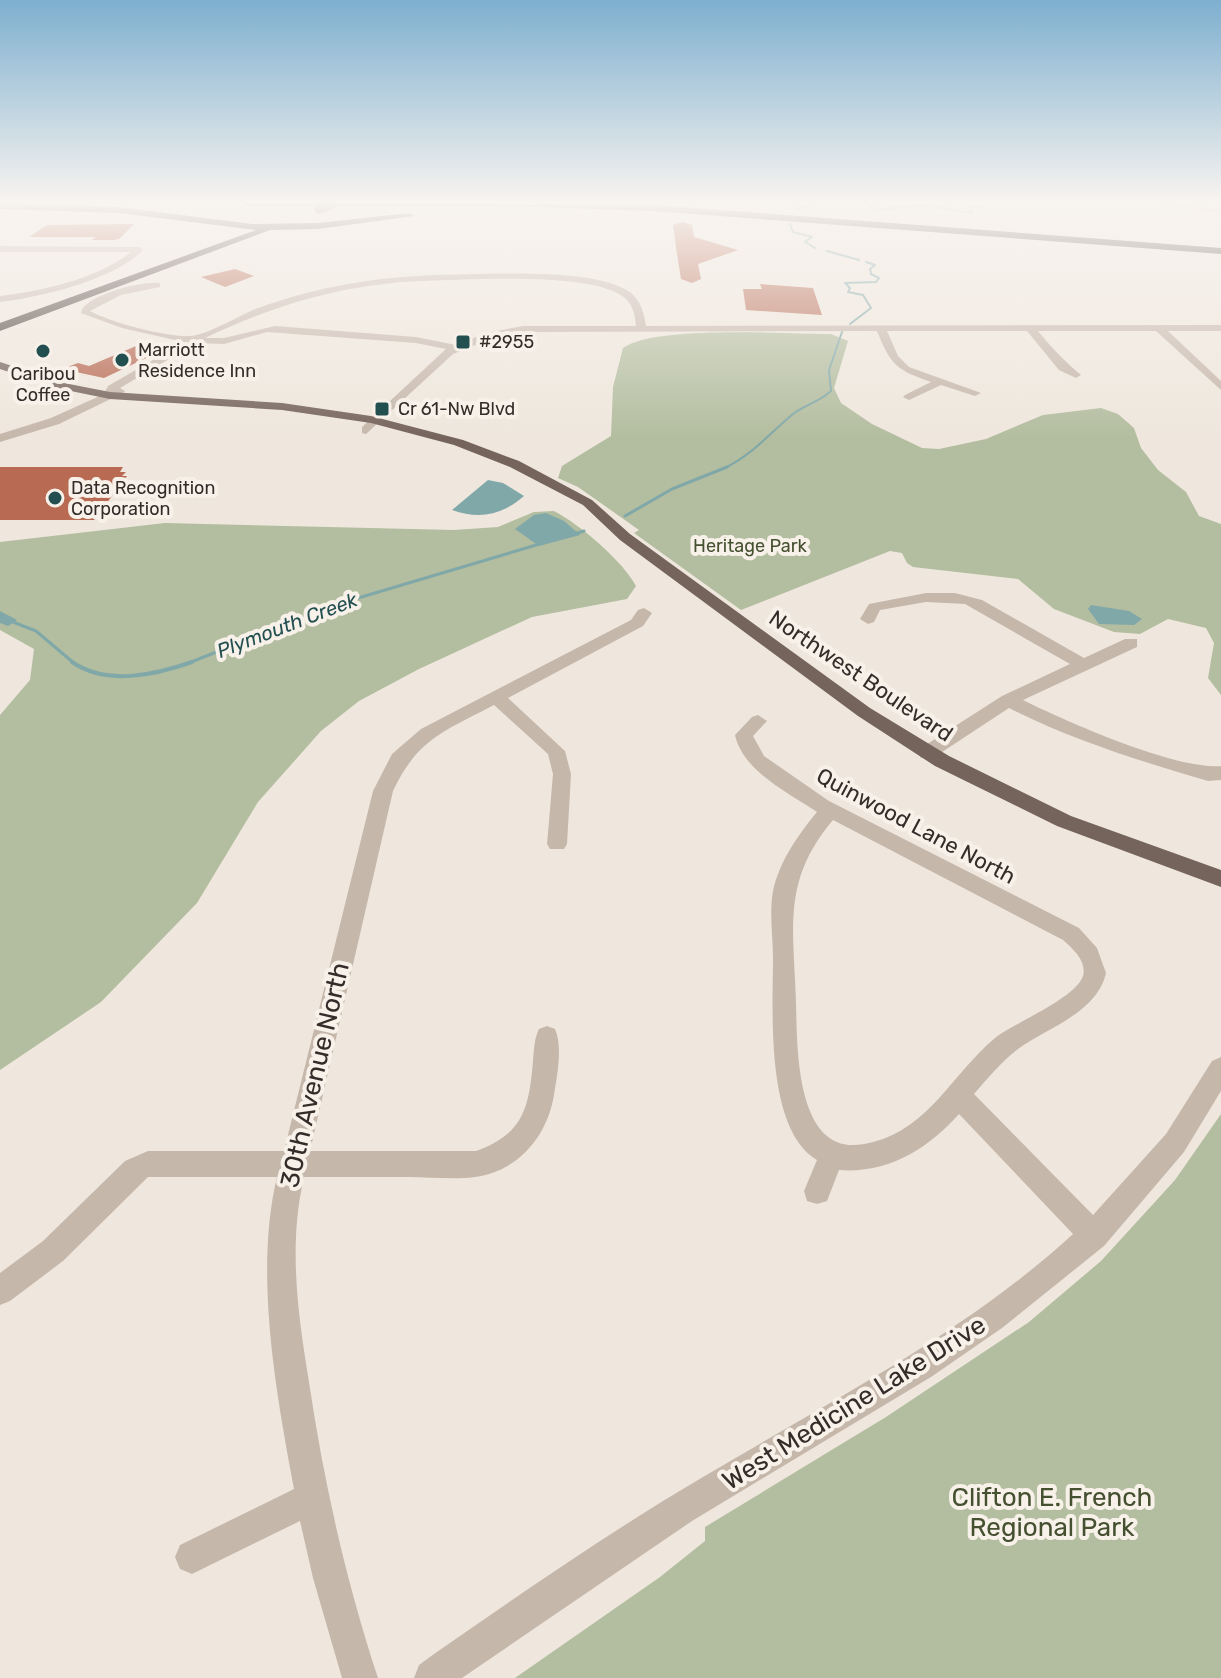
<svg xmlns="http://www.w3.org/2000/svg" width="1221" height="1678" font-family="Rubik,sans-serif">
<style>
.green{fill:#b3bd9f}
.water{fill:#80a8a9}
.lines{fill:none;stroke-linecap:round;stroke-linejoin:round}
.stream-far2{stroke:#80a8a9;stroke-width:2}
.stream-far1{stroke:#80a8a9;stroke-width:3}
.stream{stroke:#80a8a9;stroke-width:4}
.river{fill:#80a8a9;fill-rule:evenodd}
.building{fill:#b86a53}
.minor{fill:#c6b7ab;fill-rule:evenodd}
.major{fill:#75645c;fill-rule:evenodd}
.highway{fill:#544741;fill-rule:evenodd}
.highway-bridge{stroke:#544741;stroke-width:10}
.poi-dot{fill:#234f51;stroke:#f7f1e9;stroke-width:3}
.labels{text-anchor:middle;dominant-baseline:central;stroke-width:8;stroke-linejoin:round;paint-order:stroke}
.far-poi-label{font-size:18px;fill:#352c29;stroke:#f7f1e9;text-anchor:start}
.far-park-label{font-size:18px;fill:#455030;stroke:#f7f1e9}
.far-water-label{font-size:20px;font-style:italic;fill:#234f51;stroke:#f7f1e9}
.street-label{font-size:22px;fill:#352c29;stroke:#f7f1e9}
.near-street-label{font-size:26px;fill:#352c29;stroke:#f7f1e9}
.near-park-label{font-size:26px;fill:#455030;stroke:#f7f1e9}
</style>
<rect width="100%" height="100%" fill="#efe7dd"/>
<g class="green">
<path d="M831 334 848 341 834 388 841 403 872 424 922 448 939 449 986 439 1043 415 1101 408 1118 414 1134 428 1141 448 1158 470 1186 492 1199 516 1221 524V695L1208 678 1214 643 1206 628 1168 619 1140 634 1114 632 1054 609 1018 579 913 567 907 563 902 553 890 551 741 610 634 533 639 530 578 487 558 478 562 466 611 436 613 387 623 348C656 325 787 334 831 334Z"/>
<path d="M554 511C579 524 623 561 636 586L627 599 532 617 419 669 359 701 321 731 258 802 197 903 101 1002 0 1070V715L30 680 34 649 0 630V542L165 523 454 530 498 527 534 512Z"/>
<path d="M1221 1114V1678H515L660 1577 705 1541V1527L886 1417 1029 1322 1101 1261 1175 1180Z"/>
</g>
<g class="water">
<path d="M488 480 503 483 524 496C502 515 480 520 452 510Z"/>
<path d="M546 513 564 521 580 535 539 546 515 529 534 515Z"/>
<path d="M1091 605 1129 611 1142 619 1134 625 1099 624 1088 609Z"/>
</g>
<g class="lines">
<g class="stream-far2">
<path d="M865 203 877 210 924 205 972 213 971 207H983V203"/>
<path d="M797 209 815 203"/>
<path d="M790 224 793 232 812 237 805 242 815 248"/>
<path d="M827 251 859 260"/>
<path d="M850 324 871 308 863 295 848 292 850 288 845 283 876 282 879 278 871 274 870 269 875 265 866 262"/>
<path d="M723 469C752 455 769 434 793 414 805 405 819 402 831 391L829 370 842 332"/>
</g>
<g class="stream-far1">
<path d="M625 516 672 489 727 467"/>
<path d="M574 534 584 531"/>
<path d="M8 620 36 631 75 664"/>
<path d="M186 664 338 604 543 543"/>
</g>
<path class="stream" d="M72 662C107 686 155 675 192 662"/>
<path class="river" d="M0 611 17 620 8 626 0 623Z"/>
</g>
<g class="building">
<path d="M683 222 692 225 694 237 738 250 698 264 701 279 692 283 681 279 677 254 673 225Z"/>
<path d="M134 224 119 239 114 240H92L96 237H29L47 225Z"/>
<path d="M235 269 254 276 225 287 201 277Z"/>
<path d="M760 284 813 288 822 315 746 310 743 289H762Z"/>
<path d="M136 346 159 352 104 378 62 369 78 363 89 366Z"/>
<path d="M0 467H123L120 472H126L122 476H127L94 520H0Z"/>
</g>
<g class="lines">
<g class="minor">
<path d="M1160 203 1221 209V213L1164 205Z"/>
<path d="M0 246 139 247 143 250C114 280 41 297 0 302V296C42 291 97 279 131 252H0Z"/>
<path d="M437 275C482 275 596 266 631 293 641 301 644 313 646 326L1221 325V331H1168L1221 381V390L1156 331H1038C1052 348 1065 362 1081 375L1076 378 1059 370 1027 331H887L898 356 909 367 981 393 975 396 941 385 909 400 903 397 905 395 931 382C897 370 891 366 877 331L523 332 493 338 453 354 366 434 362 433V427L446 349 416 343 267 332 224 344 196 343 120 388 125 391 123 393 59 424 0 442V434L51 418 104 394 108 386 184 342 122 328 81 313C84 295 142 281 160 283V287L121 295 90 311C112 323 165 337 190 336 206 336 240 315 258 308 316 287 375 277 437 275ZM421 281C464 280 594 271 625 298 633 305 635 315 636 326H523L486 333 456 345 416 337 275 326 224 338H205C274 305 344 284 421 281Z"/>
<path d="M926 593H955L982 600 1084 658 1125 639H1137V647L1023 700C1065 721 1176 770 1221 766V780L1208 781C1140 761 1072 740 1009 708L933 758H921L918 753 921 748 1002 696 1070 664 965 604 926 602 880 610 874 622 868 624 860 619 869 604Z"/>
<path d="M644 608 652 613 643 626 508 698 565 751 571 774 567 844 564 849H550L547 844 553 774 548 754 494 705C445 731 418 738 393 791L310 1151H476C524 1134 529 1107 533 1061 534 1050 534 1039 539 1029L547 1026 555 1029C563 1047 557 1076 554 1095 547 1137 518 1171 475 1177 454 1180 429 1177 408 1177 373 1177 339 1177 304 1177 288 1246 298 1314 309 1382 324 1483 346 1581 378 1678H342L313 1578 300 1521 192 1574 180 1569 175 1557 180 1545 294 1489C276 1393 254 1272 277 1177H148L63 1261 10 1301 0 1305V1273L43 1241 125 1161 148 1151H284L373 791 392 754 421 729 631 620 638 610Z"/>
<path d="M758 715 767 721 753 736 764 756 829 801 1079 928 1097 948 1106 973C1097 1013 1048 1027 1018 1049 1001 1062 988 1078 974 1094L1093 1215 1166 1134 1212 1061 1221 1057V1091L1184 1152 1104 1246 1002 1328 931 1377 692 1521 462 1678H414L419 1665 434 1654C522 1593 611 1531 703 1477 829 1402 964 1334 1073 1234L959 1114C928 1149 887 1174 839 1170L827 1201 817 1204 807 1201 804 1191 817 1160C765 1129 773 1011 773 958 773 937 769 912 773 891 779 862 798 835 817 812 788 793 743 771 735 735L752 717ZM833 820 1063 940C1073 949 1087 961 1083 976 1076 998 1014 1023 995 1038 953 1073 929 1128 873 1142 861 1145 848 1147 837 1142 796 1125 797 1040 796 1003 794 930 781 881 833 820Z"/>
</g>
<path class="major" d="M0 362 64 383 110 392 282 403 371 416 463 440 519 461 592 500 630 534 870 708 949 756 1071 816 1221 870V887L1057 826 935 766 858 716 620 540 583 505 510 467 454 445 371 423 282 410 110 399 56 388 0 369Z"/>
<g class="highway">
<path d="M0 203 119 207 252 224 318 223 409 213 414 216 318 229 270 230 0 331V323L256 230 119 213 0 209Z"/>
<path d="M243 203 654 205 1221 248V254L654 211 505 206H247Z"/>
</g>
<path class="highway-bridge" d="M319 209 334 203"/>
</g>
<linearGradient id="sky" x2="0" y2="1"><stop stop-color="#7eafcf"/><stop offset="0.46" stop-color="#f8f4f0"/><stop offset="1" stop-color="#f8f4f0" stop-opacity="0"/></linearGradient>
<rect width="1221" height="438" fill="url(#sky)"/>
<g class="poi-dot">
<rect x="455" y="334" width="16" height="16" rx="4"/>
<circle cx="43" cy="351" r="8"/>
<circle cx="122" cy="360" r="8"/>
<rect x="374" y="401" width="16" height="16" rx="4"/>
<circle cx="55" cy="498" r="8"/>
</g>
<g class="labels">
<g class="far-poi-label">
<text x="479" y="342">#2955</text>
<text x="138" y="350">Marriott<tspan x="138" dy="21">Residence Inn</tspan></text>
<text x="43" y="374" text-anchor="middle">Caribou<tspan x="43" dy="21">Coffee</tspan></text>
<text x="398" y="409">Cr 61-Nw Blvd</text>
<text x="71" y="488">Data Recognition<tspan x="71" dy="21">Corporation</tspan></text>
</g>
<g class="far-park-label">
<text x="750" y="546">Heritage Park</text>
</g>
<g class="far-water-label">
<text transform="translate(287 625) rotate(-21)">Plymouth Creek</text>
</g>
<g class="street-label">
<text transform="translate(861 676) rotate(34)">Northwest Boulevard</text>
<text transform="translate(916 826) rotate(28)">Quinwood Lane North</text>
</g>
<g class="near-street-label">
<text transform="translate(315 1075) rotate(-77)">30th Avenue North</text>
<text transform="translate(854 1403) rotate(-32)">West Medicine Lake Drive</text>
</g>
<g class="near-park-label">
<text x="1052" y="1497">Clifton E. French<tspan x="1052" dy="30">Regional Park</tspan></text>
</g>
</g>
</svg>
